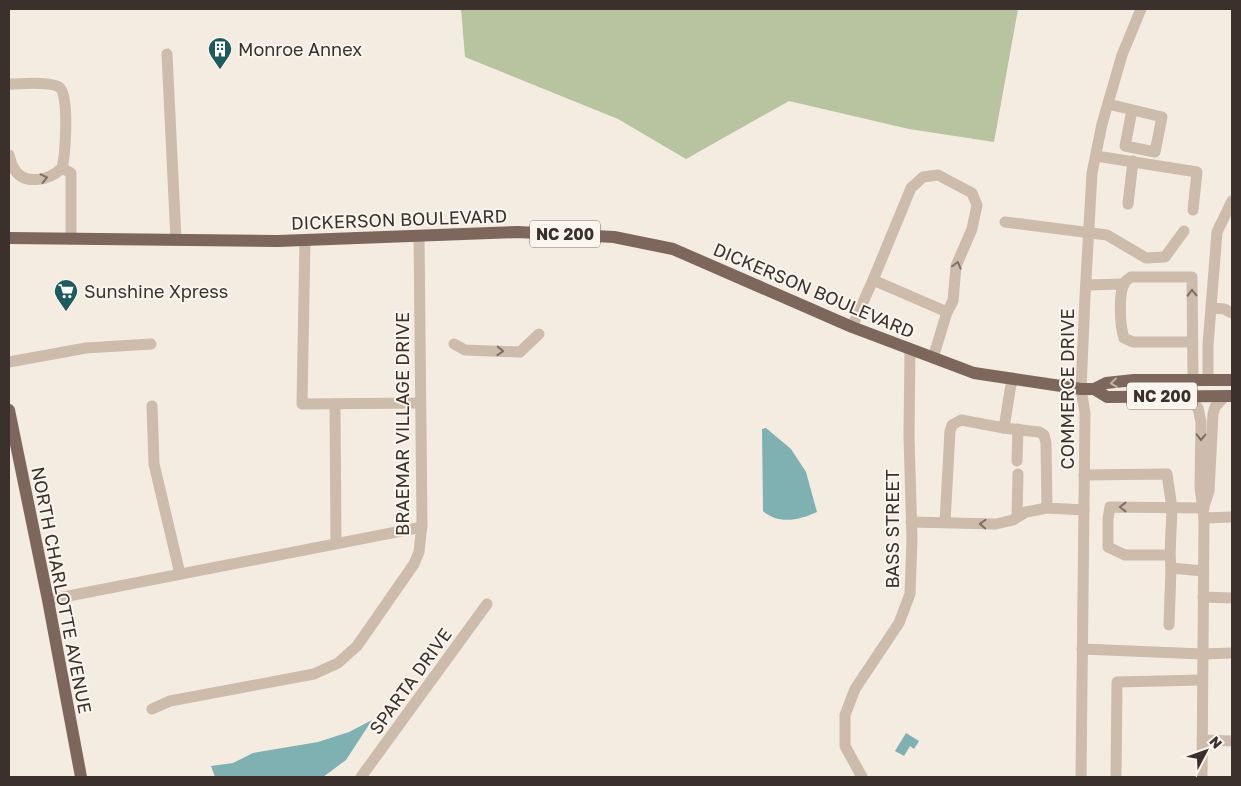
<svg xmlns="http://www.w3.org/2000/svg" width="1241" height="786" font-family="'Golos Text',sans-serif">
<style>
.green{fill:#b8c4a0}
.water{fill:#7fb0b2}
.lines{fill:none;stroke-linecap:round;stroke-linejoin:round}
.minor{stroke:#cdbbac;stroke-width:11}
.major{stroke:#7d675c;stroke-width:12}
.oneway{stroke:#7d6f65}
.oneway2{stroke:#c2b5ac}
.labels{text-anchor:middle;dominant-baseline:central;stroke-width:4;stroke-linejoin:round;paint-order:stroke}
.shield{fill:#fbf5ee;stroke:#756b66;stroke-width:1}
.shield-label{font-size:16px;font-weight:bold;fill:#3b302b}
.poi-label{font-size:18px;fill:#3b302b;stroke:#fbf5ee;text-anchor:start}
.street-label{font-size:18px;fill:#3b302b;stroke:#fbf5ee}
</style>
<rect width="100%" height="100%" fill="#f4ebe1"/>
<path class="green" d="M461 9H1018L994 142 909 129 789 101 686 159 618 119 465 57Z"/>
<g class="water">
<path d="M766 428 791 449 806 472 817 512C800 520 778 525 763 511L762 429Z"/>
<path d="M372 720 346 760 323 777H215L211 766 233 763 253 753 318 742 349 732Z"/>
<path d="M906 733 919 741 914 749 910 746 904 756 895 751Z"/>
</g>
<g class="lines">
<g class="minor">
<path d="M167 54 176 240"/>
<path d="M9 84C21 84 49 81 59 87 70 93 65 156 62 168 50 180 23 187 13 167 11 163 10 158 9 155"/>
<path d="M1108 104 1162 117 1155 152 1125 146 1132 110"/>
<path d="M1096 156 1197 172 1193 210"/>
<path d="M62 168 71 173V239"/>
<path d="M1128 204 1133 161"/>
<path d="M1005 222 1107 235 1146 258 1165 257 1184 231"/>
<path d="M305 240 302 404 420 403"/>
<path d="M873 280 911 188 923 177 938 175 972 193 977 205 972 229 956 266 953 301 947 312"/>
<path d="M1086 285 1124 284"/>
<path d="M1212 308 1224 309 1232 313"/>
<path d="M852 327 873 280 947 312 933 358"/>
<path d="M1193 342H1133L1124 338C1120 327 1118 292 1125 282 1126 280 1129 279 1131 277H1192L1193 380"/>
<path d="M454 344 465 350 520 352 539 334"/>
<path d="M9 362 86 348 151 344"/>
<path d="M1012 378 1004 428 1039 432 1044 435 1046 443 1047 508 1084 510"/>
<path d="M1208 380V345L1217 232 1232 201"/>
<path d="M1183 396 1198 408 1201 422 1200 487 1204 518 1202 777"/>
<path d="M335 404 336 543"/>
<path d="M152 406 154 464 180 574"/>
<path d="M1017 461 1018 429"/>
<path d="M1084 475 1167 474 1172 508 1170 555"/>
<path d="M1204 506 1209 491 1213 414 1215 407 1225 396"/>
<path d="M1017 517 1018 474"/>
<path d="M1204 518 1232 517"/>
<path d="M911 522 996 524 1013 520 1026 512 1047 508"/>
<path d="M945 522 950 431 952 425 961 420 1004 428"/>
<path d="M1203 571 1171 568 1170 555H1125L1108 547V519L1110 507 1204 508"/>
<path d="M1203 597 1232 598"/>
<path d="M48 600 422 527"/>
<path d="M1169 625 1171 568"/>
<path d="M1082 649 1202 654 1232 653"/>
<path d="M152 709 170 701 314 674 338 663 357 646 414 564 419 552 422 524 419 236"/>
<path d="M1202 740 1232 741"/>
<path d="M361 777 487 604"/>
<path d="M862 777 845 746V715L855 689 899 623 910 594 912 539 909 436 910 349"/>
<path d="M1081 777 1085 413 1081 389 1085 297 1092 173 1102 124 1122 55 1141 9"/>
<path d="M1116 777 1117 682 1202 680"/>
</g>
<g class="major">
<path d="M9 238 278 241 518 232 614 237 673 249 852 327 974 373 1081 389H1094L1106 383 1134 380H1232"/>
<path d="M1094 389 1107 397 1232 396"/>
<path d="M9 410 48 600 81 777"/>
</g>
</g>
<defs><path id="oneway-chevron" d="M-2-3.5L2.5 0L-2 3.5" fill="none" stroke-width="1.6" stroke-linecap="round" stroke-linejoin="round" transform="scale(1.25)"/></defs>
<g class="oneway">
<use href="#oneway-chevron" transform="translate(44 178) rotate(-13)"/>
<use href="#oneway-chevron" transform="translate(957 265) rotate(-75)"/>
<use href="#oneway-chevron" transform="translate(1192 293) rotate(-91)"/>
<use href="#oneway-chevron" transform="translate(500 351) rotate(2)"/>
<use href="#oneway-chevron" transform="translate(1201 437) rotate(91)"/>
<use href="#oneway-chevron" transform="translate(1123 507) rotate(-180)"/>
<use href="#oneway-chevron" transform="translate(983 524) rotate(-178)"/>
</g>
<use class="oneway2" href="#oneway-chevron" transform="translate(1114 383) rotate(173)"/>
<defs>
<g id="building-pin" transform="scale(1.25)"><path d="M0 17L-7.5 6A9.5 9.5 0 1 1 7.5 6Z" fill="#1f5a5e" stroke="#fbf5ee"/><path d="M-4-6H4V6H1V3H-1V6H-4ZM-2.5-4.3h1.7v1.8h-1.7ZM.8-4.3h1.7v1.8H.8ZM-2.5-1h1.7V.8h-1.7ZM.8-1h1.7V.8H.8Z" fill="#fff"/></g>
<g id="supermarket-pin" transform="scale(1.25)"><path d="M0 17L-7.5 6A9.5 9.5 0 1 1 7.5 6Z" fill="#1f5a5e" stroke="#fbf5ee"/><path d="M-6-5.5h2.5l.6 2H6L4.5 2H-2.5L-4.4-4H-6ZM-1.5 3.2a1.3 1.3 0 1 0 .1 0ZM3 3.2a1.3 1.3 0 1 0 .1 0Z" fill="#fff"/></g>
</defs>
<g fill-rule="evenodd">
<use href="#building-pin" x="220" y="49"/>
<use href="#supermarket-pin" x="66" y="291"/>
</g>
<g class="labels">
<g class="shield">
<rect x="530" y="220.5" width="70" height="27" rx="4"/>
<rect x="1127" y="382.5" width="70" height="27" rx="4"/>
</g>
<g class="shield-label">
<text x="565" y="234">NC 200</text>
<text x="1162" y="396">NC 200</text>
</g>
<g class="poi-label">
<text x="238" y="49">Monroe Annex</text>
<text x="84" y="291">Sunshine Xpress</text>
</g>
<g class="street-label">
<text transform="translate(399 219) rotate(-2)">DICKERSON BOULEVARD</text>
<text transform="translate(814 290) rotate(23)">DICKERSON BOULEVARD</text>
<text transform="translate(1067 389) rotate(-90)">COMMERCE DRIVE</text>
<text transform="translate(402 424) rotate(-90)">BRAEMAR VILLAGE DRIVE</text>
<text transform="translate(892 529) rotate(-90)">BASS STREET</text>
<text transform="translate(62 590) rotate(79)">NORTH CHARLOTTE AVENUE</text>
<text transform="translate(410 681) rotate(-54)">SPARTA DRIVE</text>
</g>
</g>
<rect width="1241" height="786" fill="none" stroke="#3b302b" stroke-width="20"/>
<g transform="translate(1206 751) rotate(49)" stroke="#fbf5ee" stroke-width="4" paint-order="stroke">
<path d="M0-4L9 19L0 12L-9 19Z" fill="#3b302b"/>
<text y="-8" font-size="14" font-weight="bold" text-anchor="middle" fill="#3b302b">N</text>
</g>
</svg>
